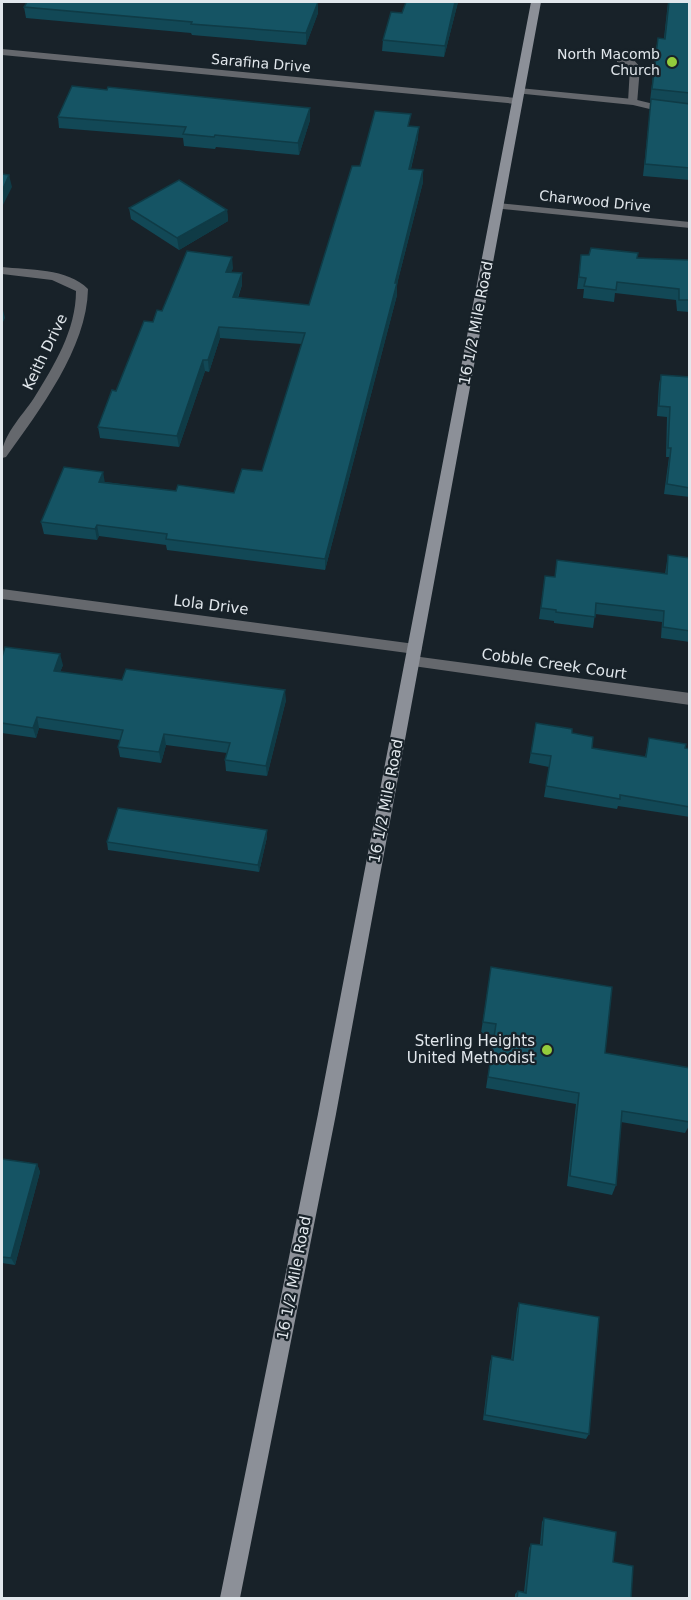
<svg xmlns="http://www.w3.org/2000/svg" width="691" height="1600" font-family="'DejaVu Sans',sans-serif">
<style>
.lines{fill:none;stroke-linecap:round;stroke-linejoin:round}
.lane{fill:#65686d;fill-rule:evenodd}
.street{fill:#65686d;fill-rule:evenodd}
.secondary{fill:#8c9098;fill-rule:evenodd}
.wall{fill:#124856}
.shaded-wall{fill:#0f3b46}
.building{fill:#155464;stroke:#0f3b46;stroke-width:1.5}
.poi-dot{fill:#94cc3c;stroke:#182229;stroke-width:2}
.labels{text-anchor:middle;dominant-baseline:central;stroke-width:4.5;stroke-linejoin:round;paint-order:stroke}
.far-poi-label{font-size:14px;fill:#e1e7ec;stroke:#182229;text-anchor:end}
.far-street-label{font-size:14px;fill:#e1e7ec;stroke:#182229}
.street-label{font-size:15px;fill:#e1e7ec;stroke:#182229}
.poi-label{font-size:15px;fill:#e1e7ec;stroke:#182229;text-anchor:end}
</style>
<rect width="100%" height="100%" fill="#182229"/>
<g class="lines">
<path class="lane" d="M620 57 633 59 640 67 637 104 628 102 630 67 627 64 617 62V58Z"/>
<g class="street">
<path d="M2 49 517 98 522 101 517 104 2 55Z"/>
<path d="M519 88 633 99 658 105 690 108V114L658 111 633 105 515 93 514 91Z"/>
<path d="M498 203 690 222V228L494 208V204Z"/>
<path d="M2 267C28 270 68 268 88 289 87 348 39 411 6 457L2 458C0 438 22 416 34 398 54 366 76 330 76 291L52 280 2 274Z"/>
<path d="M2 589 415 644 422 649 415 654 2 599Z"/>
<path d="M413 656 690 693V705L413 666 406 661Z"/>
</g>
<path class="secondary" d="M531 2H541L336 1114 240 1598H220L318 1114Z"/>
</g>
<g class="wall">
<path d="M318 2V13L306 45 192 35 191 33 26 18 24 7Z"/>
<path d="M406 2H458L444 57 382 51 383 40 402 13Z"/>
<path d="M668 2H690V180L643 176 651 101H650L656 50 658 38H664Z"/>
<path d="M310 108V120L299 155 216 147 215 149 184 146 183 138 59 128 58 117Z"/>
<path d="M411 126 418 138 411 169 423 170V182L397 284V295L325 570 167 550 166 545 99 536 97 540 44 534 41 522 105 482 176 491 234 493 262 471 302 344 220 338 209 372 205 371 179 447 100 438 98 427 153 322 162 311 233 268 231 272 242 285 238 298 309 305 360 166Z"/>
<path d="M129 208 227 210 228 221 179 250 131 219Z"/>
<path d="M581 255 690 260V312L677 311 676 300 615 293 614 302 583 298 584 289H577Z"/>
<path d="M661 375 690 377V497L664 494 669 457H666L667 417 657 416 659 384Z"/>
<path d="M668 555 690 558V642L661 638 662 622 595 614 593 628 554 623V621L539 619 545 576 555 577 557 560 665 574Z"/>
<path d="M2 657 63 665 60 672 286 700 267 776 226 771 225 760 227 753 166 745 161 763 120 757 118 747 120 740 39 728 36 738 2 733Z"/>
<path d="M536 723 572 733 592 748 645 757 649 738 690 749V817L618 806 617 809 544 797 549 767 529 763Z"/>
<path d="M267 830V837L259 872 108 850 107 842Z"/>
<path d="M491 967 605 1053 690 1068V1124L685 1133 621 1122 616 1185 612 1195 567 1186 576 1104 486 1088 494 1035 481 1033Z"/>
<path d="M2 1159 37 1164 40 1172 15 1265 2 1263V1267Z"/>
<path d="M519 1303 589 1434 586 1439 483 1420 490 1362 492 1356 511 1360 517 1309Z"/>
<path d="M544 1518 613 1562 631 1599H515V1594L518 1591 524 1592 529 1548 531 1544 540 1545 542 1522Z"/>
</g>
<g class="shaded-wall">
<path d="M318 2V13L306 45V33Z"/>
<path d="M455 2H458L444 57 445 46Z"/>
<path d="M310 108V120L299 155 298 143Z"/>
<path d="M419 127 418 138 408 180 409 169Z"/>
<path d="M423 170V182L397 284V295L325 570V559Z"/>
<path d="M9 175 12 187 2 207V191Z"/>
<path d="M227 210 228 221 179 250 177 238Z"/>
<path d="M232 257 233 268 227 283 226 272Z"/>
<path d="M242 273V285L233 309V297Z"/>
<path d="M2 306 5 318 2 324Z"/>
<path d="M219 327 220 338 209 372 208 360Z"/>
<path d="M203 360 205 371 179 447 177 436Z"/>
<path d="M103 472 105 483 99 482Z"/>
<path d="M97 525 99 536 97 540 95 529Z"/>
<path d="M60 654 63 665 56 682 54 671Z"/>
<path d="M285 690 286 700 267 776 266 766Z"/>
<path d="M37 717 39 728 36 738 33 728Z"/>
<path d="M164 734 166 745 161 763 159 752Z"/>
<path d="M267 830V837L259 872 258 865Z"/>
<path d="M37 1164 40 1172 15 1265 11 1258Z"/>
</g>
<g class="building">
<path d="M27 2H318L306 33 191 24 192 22 24 7Z"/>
<path d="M406 2H455L445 46 383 40 391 12 402 13Z"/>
<path d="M669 2H690V93L652 89 658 38 665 39Z"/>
<path d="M72 86 107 90 108 87 310 108 298 143 215 135 214 137 183 134 186 127 58 117Z"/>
<path d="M651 99 690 104V168L645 164Z"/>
<path d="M375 111 411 114 408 126 419 127 409 169 423 170 395 283H397L325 559 166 539 167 534 97 525 95 529 41 522 64 467 103 472 99 482 176 491 178 485 234 493 242 469 262 471 305 333 219 327 208 360H203L177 436 98 427 112 390 116 391 144 321 153 322 157 310 162 311 187 251 232 257 226 272 242 273 233 297 309 305 352 166H360Z"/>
<path d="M2 174 9 175 2 191Z"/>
<path d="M179 180 227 210 177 238 129 208Z"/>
<path d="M591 248 638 253 637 258 690 260V300H679V289L617 282 616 290 584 286 586 278 579 277 581 255H589Z"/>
<path d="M661 375 690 377V488L667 484 671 448H668L670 407 659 406Z"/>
<path d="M668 555 690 558V631L663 627 664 611 596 603 595 617 556 612V610L541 608 545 576 555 577 557 560 667 574Z"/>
<path d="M5 647 60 654 54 671 122 680 126 669 285 690 266 766 225 760 230 743 164 734 159 752 118 747 123 730 37 717 33 728 2 723V657Z"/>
<path d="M536 723 572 729V733L593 737 592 748 646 757 649 738 686 744 685 748 690 749V807L620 795V799L546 786 551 756 531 753Z"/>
<path d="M118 808 267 830 258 865 107 842Z"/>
<path d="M491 967 612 987 605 1053 690 1068V1122L622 1111 616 1185 570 1176 579 1093 488 1077 496 1024 483 1022Z"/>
<path d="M2 1159 37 1164 11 1258 2 1257Z"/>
<path d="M519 1303 599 1317 589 1434 485 1415 492 1356 513 1360Z"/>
<path d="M544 1518 616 1532 613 1562 633 1566 631 1599H517L518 1591 526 1593 531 1544 542 1545Z"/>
</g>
<g class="poi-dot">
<circle cx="672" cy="62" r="6"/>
<circle cx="547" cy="1050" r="6"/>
</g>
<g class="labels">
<g class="far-poi-label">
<text x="660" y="54">North Macomb<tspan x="660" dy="16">Church</tspan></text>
</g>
<g class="far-street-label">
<text transform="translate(261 63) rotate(5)">Sarafina Drive</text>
<text transform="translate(595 201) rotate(6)">Charwood Drive</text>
</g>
<g class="street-label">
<text transform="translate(476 323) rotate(-79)">16 1/2 Mile Road</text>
<text transform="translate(45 352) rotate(-64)">Keith Drive</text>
<text transform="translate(211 605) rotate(7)">Lola Drive</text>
<text transform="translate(554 664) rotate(8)">Cobble Creek Court</text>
<text transform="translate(386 801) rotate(-79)">16 1/2 Mile Road</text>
<text transform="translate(294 1278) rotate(-79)">16 1/2 Mile Road</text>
</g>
<g class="poi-label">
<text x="535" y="1041">Sterling Heights<tspan x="535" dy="17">United Methodist</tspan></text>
</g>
</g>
<rect width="691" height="1600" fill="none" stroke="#e1e7ec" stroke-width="6"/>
</svg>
